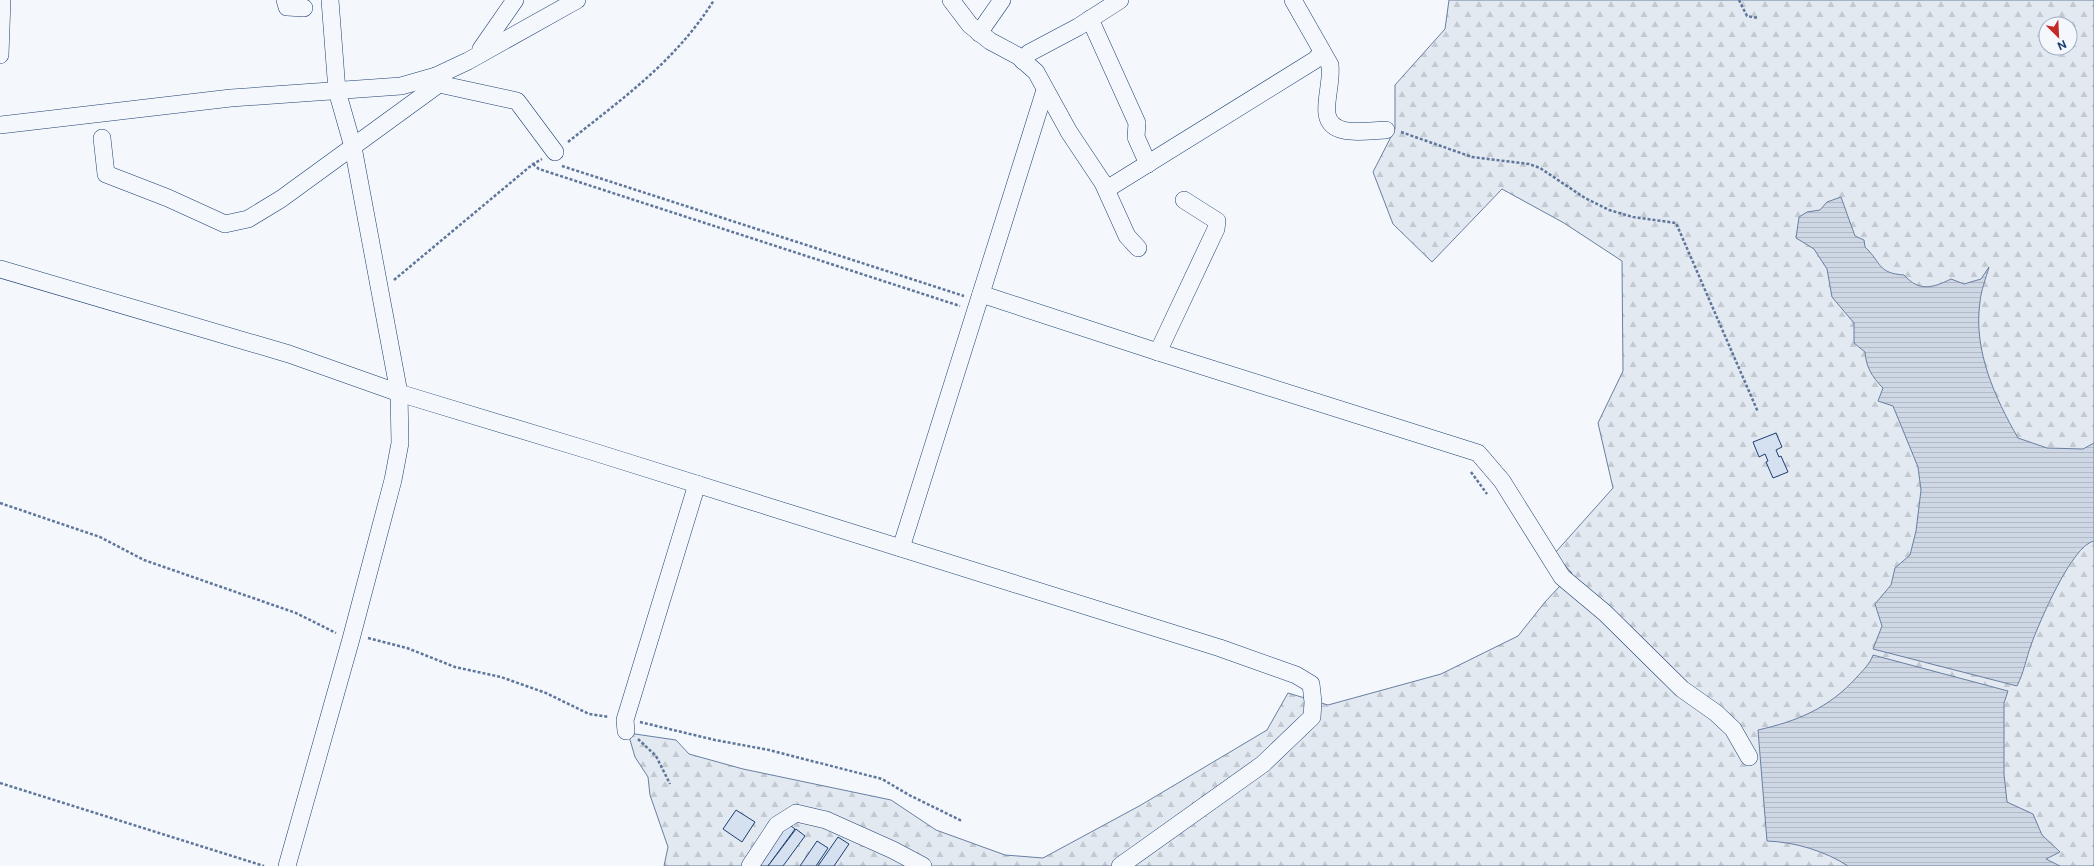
<svg xmlns="http://www.w3.org/2000/svg" width="2094" height="866" font-family="'Public Sans',sans-serif">
<style>
.forest{fill:url(#forest-firs);stroke:#687fa3;fill-rule:evenodd}
.water{fill:url(#water-rules);stroke:#687fa3}
.building{fill:#d5e0f0;stroke:#1d3f73}
.lines{fill:none;stroke-linecap:round;stroke-linejoin:round}
.minor-casing{stroke:#1d3f73;stroke-width:18}
.path{stroke:#5e769c;stroke-width:2.5;stroke-dasharray:3 2;stroke-linecap:butt}
.minor{stroke:#f4f7fb;stroke-width:17}
</style>
<defs>
<pattern id="forest-firs" width="22" height="20" patternUnits="userSpaceOnUse"><rect width="22" height="20" fill="#e3e9f0"/><path d="M5 1l3.5 6h-7zM16 11l3.5 6h-7z" fill="#c2c9d1"/></pattern>
<pattern id="water-rules" width="6" height="5" patternUnits="userSpaceOnUse"><rect width="6" height="5" fill="#cfd7e4"/><path d="M0 2.5h6" fill="none" stroke="#b1bac7"/></pattern>
</defs>
<rect width="100%" height="100%" fill="#f4f7fb"/>
<path class="forest" d="M1449 0H2094V866H664L668 847 650 795 648 777 635 757 628 733 676 740 689 754 743 769 891 800 936 830 1005 855 1043 858 1141 805 1267 730 1288 693 1328 705 1441 674 1518 636 1545 602 1572 573 1554 554 1613 488 1598 423 1623 371 1622 261 1564 223 1502 189 1432 262 1393 224 1373 172 1395 129V85L1445 29ZM2046 24H2070V48H2046Z"/>
<g class="water">
<path d="M1841 197 1855 236 1864 240 1865 247C1882 263 1877 273 1904 275 1919 292 1933 288 1951 279L1964 284 1981 279 1989 267C1986 278 1981 290 1980 302 1973 350 1995 398 2018 438L2047 448 2083 449 2094 443V541C2072 545 2039 623 2031 645 2026 659 2024 672 2017 686L1873 649 1882 626 1875 604 1891 585 1895 568 1910 555 1916 531 1921 490 1918 467 1893 406 1878 401 1883 388C1872 377 1866 367 1865 352L1854 343V323L1832 297 1827 269 1814 249 1796 238 1799 217 1807 212 1820 210 1827 202Z"/>
<path d="M1873 655 2008 691 2004 703V774L2007 802 2033 814 2042 835 2060 852 2046 859 2060 866H1848C1825 851 1795 842 1767 841L1758 730C1798 721 1829 708 1857 677 1863 670 1870 664 1873 655Z"/>
</g>
<g class="building">
<path d="M1776 433 1782 447 1776 450 1779 457 1781 456 1788 472 1773 478 1766 462 1768 461 1765 454 1759 457 1753 442Z"/>
<path d="M736 810 755 822 742 842 723 829Z"/>
<path d="M786 822 795 829 768 866H753Z"/>
<path d="M796 829 805 836 783 866H768Z"/>
<path d="M838 837 849 844 834 866H818Z"/>
<path d="M817 841 828 848 816 866H800Z"/>
</g>
<g class="lines">
<g class="minor-casing">
<g id="minor">
<path d="M285 0 287 7 304 8"/>
<path d="M951 0 970 25 990 41 1018 56 1036 72 1069 132 1103 183 1127 236 1138 248"/>
<path d="M1293 0 1330 65C1332 81 1325 100 1327 114 1331 139 1369 130 1386 130"/>
<path d="M1090 19 1137 123 1136 137 1148 164"/>
<path d="M979 33 1002 0"/>
<path d="M482 53 481 49 515 0"/>
<path d="M0 55 2 0"/>
<path d="M1023 61 1029 53 1078 27 1120 0"/>
<path d="M436 76 439 84 517 101 555 152"/>
<path d="M0 125 231 98 401 86 436 76 468 61 577 0"/>
<path d="M102 138 106 174 168 198 225 224 248 219 281 199 439 84"/>
<path d="M1107 189 1315 60 1322 52"/>
<path d="M0 269 289 354 399 393 591 451 1220 648 1296 675 1311 684 1313 702 1312 717 1263 764 1120 866"/>
<path d="M981 294 1158 352 1478 453 1502 481 1562 577 1605 613 1682 689 1716 713 1733 729 1749 757"/>
<path d="M1158 352 1216 229 1217 221 1184 200"/>
<path d="M901 548 1045 90"/>
<path d="M626 731 625 720 697 484"/>
<path d="M287 866 351 639 393 480 400 443 399 393 353 147 337 91 330 0"/>
<path d="M750 866 777 825 796 813 826 820 893 850 923 866"/>
</g>
</g>
<g class="path">
<path d="M1739 0 1747 16 1758 18"/>
<path d="M1401 132 1472 157 1529 164 1540 168 1585 198 1609 210 1633 217 1676 223 1758 412"/>
<path d="M568 142C623 98 676 61 714 0"/>
<path d="M533 164 539 169 960 306"/>
<path d="M562 166 964 296"/>
<path d="M394 280 533 164 542 159"/>
<path d="M1471 472 1487 494"/>
<path d="M0 503 100 537 144 560 296 613 336 633"/>
<path d="M368 638 407 648 455 667 501 677 546 693 589 714 609 717"/>
<path d="M640 722 715 740 769 750 882 779 909 795 962 821"/>
<path d="M638 739 656 756 670 784"/>
<path d="M0 783 264 866"/>
</g>
<use href="#minor" class="minor"/>
</g>
<g transform="translate(2058 36) rotate(156)"><circle r="19" fill="#f4f7fb" stroke="#9eadc5"/>
<path d="M0-3L7 15L0 10L-7 15Z" fill="#c62828"/>
<text y="-6" font-size="11" font-weight="bold" text-anchor="middle" fill="#1d3f73">N</text>
</g>
</svg>
